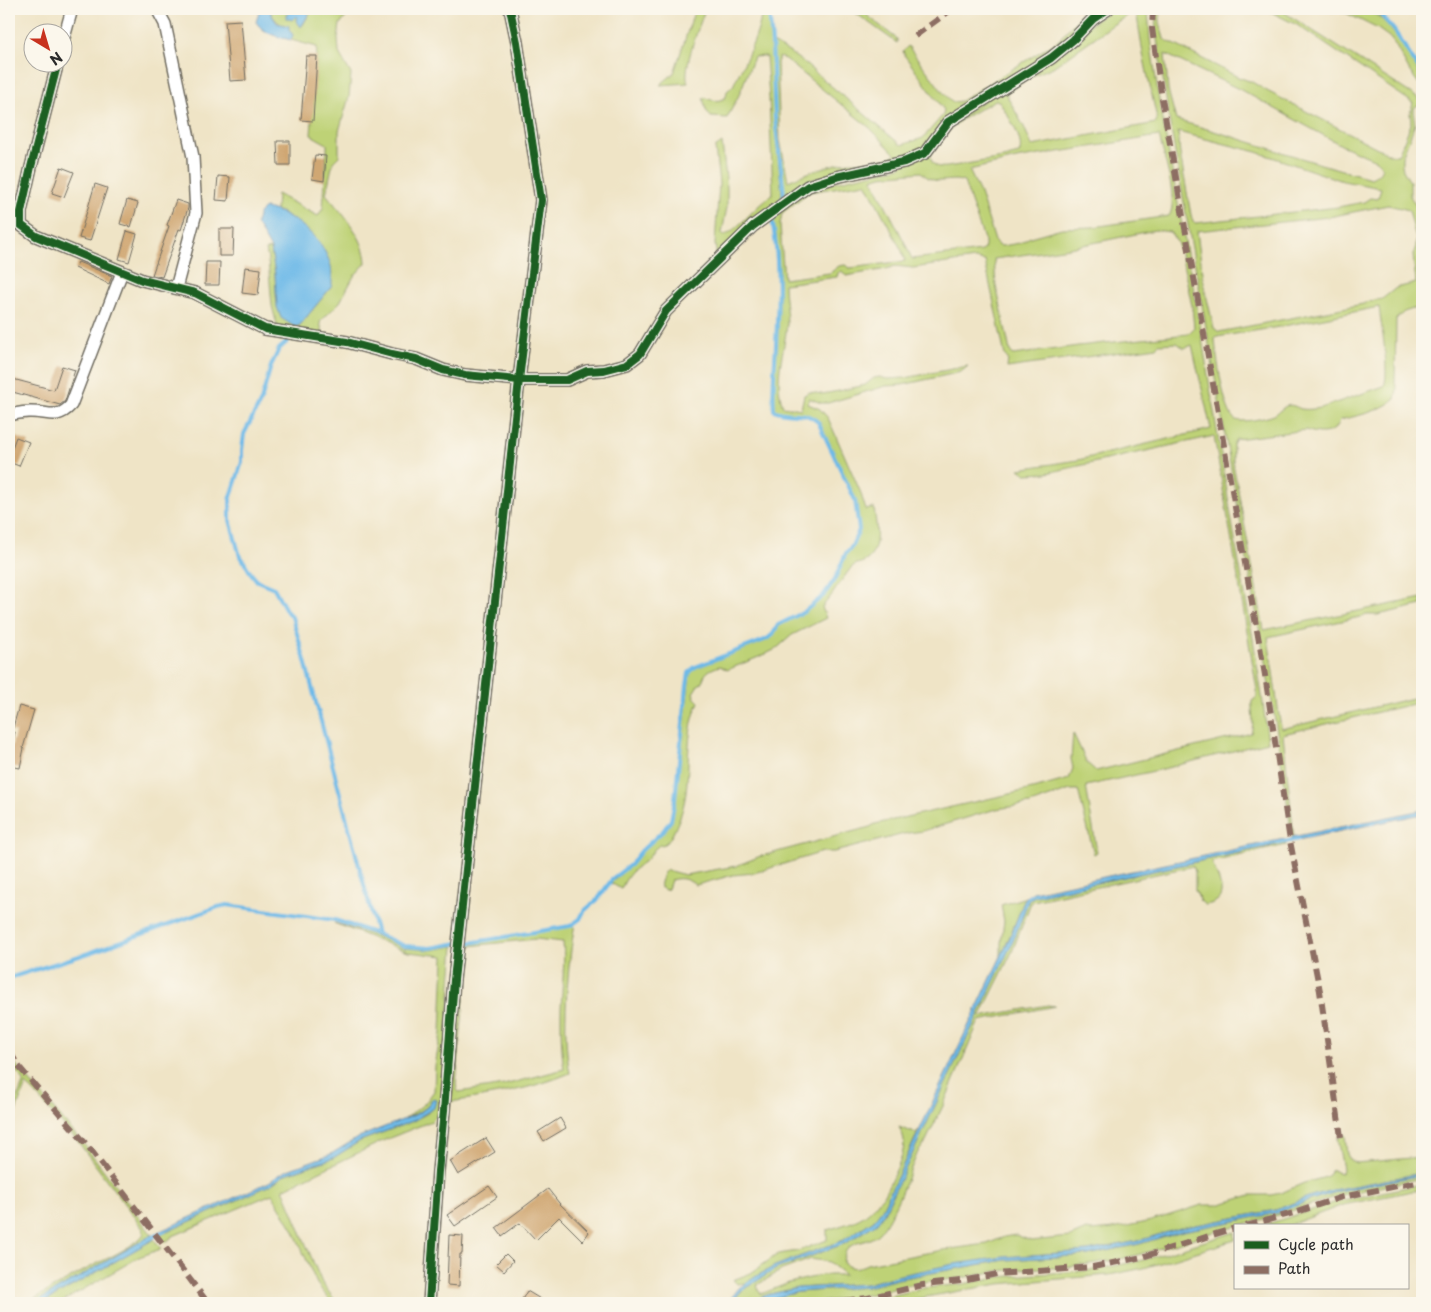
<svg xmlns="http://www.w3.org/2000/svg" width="1431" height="1312" font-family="'Playpen Sans',sans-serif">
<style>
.green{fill:#bed276;stroke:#747e50;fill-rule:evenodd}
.water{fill:#6ebae8;stroke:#4c728a}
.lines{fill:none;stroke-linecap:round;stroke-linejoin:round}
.stream{stroke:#6ebae8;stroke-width:4}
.building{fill:#d0a773}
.minor-casing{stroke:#706c61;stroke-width:14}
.minor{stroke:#fff;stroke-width:11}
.quiet{stroke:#8d6e63;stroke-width:6;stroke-dasharray:12 6;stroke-linecap:butt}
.cycleway-casing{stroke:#fbf7ec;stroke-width:11}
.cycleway{stroke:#1b5e20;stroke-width:8}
</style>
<rect width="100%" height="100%" fill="#fbf7ec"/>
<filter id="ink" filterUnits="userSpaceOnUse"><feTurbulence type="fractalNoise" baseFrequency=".02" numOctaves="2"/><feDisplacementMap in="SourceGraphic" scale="10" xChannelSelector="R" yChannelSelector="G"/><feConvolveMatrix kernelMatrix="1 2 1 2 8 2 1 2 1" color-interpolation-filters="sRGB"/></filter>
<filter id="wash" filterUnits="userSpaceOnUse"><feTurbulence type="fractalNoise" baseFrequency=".0096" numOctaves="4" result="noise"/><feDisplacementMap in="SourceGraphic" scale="20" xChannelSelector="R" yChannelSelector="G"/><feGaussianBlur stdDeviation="1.12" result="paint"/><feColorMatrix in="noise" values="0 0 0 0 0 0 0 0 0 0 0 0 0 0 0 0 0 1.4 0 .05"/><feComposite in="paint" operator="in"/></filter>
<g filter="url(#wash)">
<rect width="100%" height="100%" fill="#efe4c6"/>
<g class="green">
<path d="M287 9 297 18 296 21 303 25 312 9H351L347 16 340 24 338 39 339 53 351 74 349 97 339 131V156L333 162 326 194C342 214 365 236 366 263L354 276 340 302 320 322 323 335 278 329 272 306 268 260 266 250 271 249 275 274 277 307 300 325 332 286C330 277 330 267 327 258 320 237 295 218 276 210L277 194 318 216 323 208 327 151V144L311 135 317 47 291 40 293 35C286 26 273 22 270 10Z"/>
<path d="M695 9H705C700 25 682 68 688 83L660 85 674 73Z"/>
<path d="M761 9H768L771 43 774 118 782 194 780 202 717 258 715 244 719 184 715 148 722 143 727 187V207L722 233 724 236C743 225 755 206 773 194L769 98 766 56 754 57 739 95 727 118 711 117 706 110 703 97C711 100 719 103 726 97L727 91 733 86C742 66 763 30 761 9Z"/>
<path d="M850 9H859L897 39V43Z"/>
<path d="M1089 9H1103L1071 37 1017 75 920 151 908 156 806 181 783 200 785 194 776 118 773 43 789 52 804 63 901 145 923 138 943 115 944 110 905 56 903 51 908 46 945 95 953 102 961 101 1059 40C1067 29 1079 19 1089 9ZM779 57 785 59 870 128 895 154C880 166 859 160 841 163 822 167 805 174 788 181L780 140 777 63Z"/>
<path d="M1112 9H1148L1150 39 1159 100 1196 302 1236 547 1252 633 1262 696 1268 742 1163 769 1086 786 1097 852 1094 854 1078 790H1070L1030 804 996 809 923 831 908 833 834 852H823L754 873 733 875 696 885C687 879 682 877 671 880L668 889 665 890 660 887 663 874 666 870 685 875 736 866 758 857 870 827 875 824 1037 788 1069 779 1073 768 1071 759 1073 733 1087 763 1096 771 1244 735 1251 733C1255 721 1251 712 1252 701L1257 697V690L1214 436 1047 473 1026 474 1019 469 1078 460 1211 429 1192 345 1184 348 1177 343 1158 344 1157 347 1007 368 1008 359 1005 356 985 261 975 259 913 268 895 266 887 269 846 276 842 271 838 273 837 277 784 284C784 297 787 310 787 323 785 351 773 379 783 406L801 409 804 395 810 392 822 394 839 391 865 385 874 378 880 377 887 379 905 378 968 366 961 372 902 385 886 386 828 403H821L809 398 808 404 820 409 828 418 860 491 866 510 874 508C876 523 881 549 867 560 860 565 856 562 850 569 840 582 833 595 822 607L826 618 792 635 776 649 766 654 727 670 720 666C710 669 704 672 702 683L698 685 693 693 695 698 699 702C681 739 695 784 678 822 675 829 671 840 664 844 657 847 663 842 657 847 652 850 650 858 645 861 633 870 627 875 621 889L611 883 630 865 653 839 664 832 672 821 676 799 690 673 696 668 768 640 779 626 804 613 824 596 836 580 846 553 852 546 860 530 856 500 819 421C802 407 792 417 775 410 773 388 775 370 777 348 779 310 782 258 773 220L783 207 808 188 900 167 947 128ZM1136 10 1143 54 1157 119 1156 123 1032 146 1024 127 1007 96V93L1030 77 1053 67 1114 24ZM995 100 999 101C1006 113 1026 141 1019 154L1003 158 947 167C937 168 932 166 930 155L949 130 961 120ZM1159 136C1163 154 1179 201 1169 216L1093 227 1062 228 1030 237 1020 243 1002 246 998 245 995 241 980 193 969 170 1021 158ZM921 172C924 174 927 178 931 179 941 184 954 177 964 182L985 242V247L982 251 912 259 904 241 872 179 881 176ZM866 183 902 251 905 261 850 268 845 265 839 266 830 273 784 279 780 225 782 213 809 192ZM1155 230 1170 232 1177 242 1181 254 1192 306 1194 328 1188 334 1078 346 1013 355 1010 351 996 285 994 259 1069 248Z"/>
<path d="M1155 9H1160V22L1164 39 1238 77 1252 82 1267 91 1391 155H1398L1411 124 1410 113 1413 103 1297 25 1265 9H1279L1421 100V103L1415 107 1413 111 1415 124 1402 157V164L1403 170 1410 182V196L1418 209 1422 221V306L1404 312 1396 319 1395 383 1397 389 1395 399C1379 412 1360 415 1340 420 1336 435 1319 435 1306 430L1236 439 1233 444V463L1264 630 1422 598V605L1378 615H1367L1360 617 1268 637 1281 729 1422 696V702L1283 734 1294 837H1292L1278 738 1259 627 1169 118 1156 32ZM1165 54 1239 89 1343 146 1376 160 1382 166C1381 173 1377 175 1371 178 1305 161 1241 138 1176 120L1168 90ZM1178 132 1257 152 1343 181 1381 188 1378 199 1370 198 1364 202 1338 207 1196 223 1193 222 1191 215 1180 154ZM1388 205 1409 210 1416 239V246L1413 255 1416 283 1396 288 1382 299 1369 301 1363 304 1219 332 1214 328 1204 286 1197 231 1329 217ZM1379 307C1381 324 1390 373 1384 386L1321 408C1314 409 1308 410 1301 409 1296 407 1292 404 1286 406 1282 408 1278 413 1274 415 1267 418 1242 423 1236 420 1224 415 1216 353 1215 339L1217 337 1279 327Z"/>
<path d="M1300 9C1324 9 1354 4 1376 15 1387 21 1399 40 1406 50 1413 62 1422 74 1422 88L1410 72 1394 43 1389 37 1378 29 1346 13Z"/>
<path d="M1285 843 1286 845 1212 862C1216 877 1234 901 1205 905L1199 900 1198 895 1195 891V872L1193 866 1033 901 1030 905 1012 952 980 1017 1048 1005 1055 1006 979 1021 943 1106 924 1145 918 1152C909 1172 893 1218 879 1233 867 1246 844 1237 843 1263 852 1270 858 1268 867 1264L943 1250 987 1244 1004 1237 1016 1235 1031 1241 1070 1237 1086 1230 1092 1231 1113 1229 1151 1221 1202 1205H1217L1251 1195H1271L1281 1193 1304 1183 1326 1177 1330 1174 1332 1169 1336 1172 1341 1173 1343 1169 1337 1138 1345 1135 1347 1154 1350 1160 1356 1163 1422 1157V1173L1338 1189 1311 1196 1276 1210 1181 1228 1138 1241 1088 1251 1004 1257 896 1276 867 1284 798 1288 770 1294 744 1303H732L741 1291 756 1280 776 1269 846 1243 884 1213 1013 939 1029 899 1035 896ZM811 1259 829 1262 845 1275H822L789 1283 761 1294 757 1285 782 1270Z"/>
<path d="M1026 897 1001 957V943L1004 921 1001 905Z"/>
<path d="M334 923 376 936 404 948 430 950 454 946 441 1110 432 1121 387 1139 283 1189 322 1283 337 1303H332L317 1284 293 1229 272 1194 173 1236 165 1243 160 1235 270 1185 286 1174 333 1158 360 1141 413 1121 428 1113 431 1100 426 1108 405 1119 425 1103 434 1091 435 1066 441 1033 444 956 408 952Z"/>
<path d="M575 923C568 965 561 1032 570 1073 533 1089 490 1096 450 1102L462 944 570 927ZM536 939 563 942C565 964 562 987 561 1009 561 1029 561 1049 564 1069L504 1085 459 1092 457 1090 456 1084 469 946Z"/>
<path d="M9 1057 87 1148 152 1235 34 1303H27C46 1292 65 1281 85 1270 98 1262 138 1246 144 1233L143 1229 76 1139 26 1084 9 1130V1120L24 1081 9 1062Z"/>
<path d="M899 1127 915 1133 919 1130 897 1178 881 1211 874 1220 844 1240 775 1266 746 1283 737 1284 733 1280 751 1273 778 1254 798 1251 827 1240V1230C842 1225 858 1222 869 1212 875 1207 877 1201 883 1196 890 1182 904 1158 904 1143 904 1137 902 1132 899 1127Z"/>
<path d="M1422 1175V1178L1342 1195 1272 1217 1227 1228 1141 1254 1116 1260 1061 1268H1032L997 1271 962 1278 923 1282 867 1295 814 1303H756L798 1292 867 1287 897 1279 1005 1260 1088 1255 1139 1244 1182 1231 1277 1213 1311 1200 1339 1191Z"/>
<path d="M1422 1184V1189L1343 1205 1287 1226H1261L1343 1200Z"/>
<path d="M1235 1232V1240L1144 1268 1109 1275 999 1284 892 1303H851L868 1301 924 1288 963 1284 997 1277 1094 1270 1143 1260Z"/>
<path d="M154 1239 161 1249 139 1257 60 1303H43Z"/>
</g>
<g class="water">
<path d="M260 9H275L270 10 271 14 277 23 289 26V30L293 35 291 40C278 37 264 34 256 22Z"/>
<path d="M287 9H312L301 27 296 20 297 17H295L292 20 286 18V16L290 12Z"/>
<path d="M265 208C293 213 323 238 331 266 332 273 332 280 332 286L300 325 295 327 281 318 277 307 275 274 271 249 256 223 259 213Z"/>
<path d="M1422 810V814L1293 841 1292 837Z"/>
<path d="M1284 839 1285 843 1035 896 1029 899 1014 939 900 1180 884 1213 877 1223 846 1243 776 1269 741 1291 732 1303H727L739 1288 755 1277 775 1266 844 1240 874 1220 881 1211 897 1178 1010 937 1022 906 1026 897 1033 892Z"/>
<path d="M433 1098 436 1100 434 1108 413 1121 360 1141 333 1158 286 1174 270 1185 160 1235 158 1232 269 1182 285 1171 331 1154 359 1137 415 1115 426 1108Z"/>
<path d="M1422 1173V1175L1339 1191 1311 1200 1277 1213 1182 1231 1139 1244 1088 1255 1005 1260 897 1279 867 1287 798 1292 756 1303H744L770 1294 798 1288 867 1284 896 1276 954 1264 1004 1257 1088 1251 1138 1241 1181 1228 1276 1210 1311 1196 1338 1189Z"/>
<path d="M152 1235 154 1239 43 1303H34Z"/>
</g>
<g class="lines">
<g class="stream">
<path d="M769 9 772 43 775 118 784 194 782 201"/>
<path d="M1363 9 1379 13 1394 30 1422 74"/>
<path d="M288 341 279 349 271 366 261 401 244 434 242 450V462L230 500V520L239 553 250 572 257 581 274 588 287 612 292 617 304 657 377 934"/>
<path d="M1280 843 1298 839"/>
<path d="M9 978 89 953 218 907 227 905 335 920 377 934 405 946 430 948 458 943 475 942 570 926 580 919 584 911 597 900 613 878 630 865 642 850 663 831 671 820 675 799 687 685 689 673 695 667 767 639 773 634 778 625 804 612 823 596 835 579 846 553 852 546 859 530 855 500 818 422C802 408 790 418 774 410 772 387 775 366 776 344 778 306 780 258 772 220L775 216"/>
<path d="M149 1239 162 1232"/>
</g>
</g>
<g id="blocks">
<g class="building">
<path d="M241 20 246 80 230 81 225 21Z"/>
<path d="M306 56H317L313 121 301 120Z"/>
<path d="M277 141H290V165H278Z"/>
<path d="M315 155 326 156 324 181 312 179Z"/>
<path d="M61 167 74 172 64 197 52 193Z"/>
<path d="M218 176 230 177 228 201 216 200Z"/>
<path d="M95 184 107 188 90 241 79 238Z"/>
<path d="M127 200 138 203 131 227 120 224Z"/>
<path d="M176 200 188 204V208L181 230 179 229 162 277 152 275 169 226 167 225Z"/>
<path d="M219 229H234L233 256H219Z"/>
<path d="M127 231 137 234 129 262 119 259Z"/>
<path d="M78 262 112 276 109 284 75 268Z"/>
<path d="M206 262H220L219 285H205Z"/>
<path d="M245 267 261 269 258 295 242 293Z"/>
<path d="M62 366 75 370 65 401 60 405 9 391V378L54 390Z"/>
<path d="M16 437 29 442 19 466 9 462V456Z"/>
<path d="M19 706 34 710 23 748H24L20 768 9 766V758L15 732 12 731Z"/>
<path d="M560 1118 566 1128 544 1141 538 1132Z"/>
<path d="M486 1138 495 1152 458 1175 450 1161Z"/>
<path d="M489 1186 497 1197 455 1226 447 1215Z"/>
<path d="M548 1189 559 1203 589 1232 583 1241 559 1217 536 1240 520 1223 502 1236 496 1228Z"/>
<path d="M449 1235 463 1236 462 1254H460L459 1286 447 1285Z"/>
<path d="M506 1254 513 1261 504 1271 496 1264Z"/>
<path d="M527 1291 547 1303H520Z"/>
</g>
</g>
</g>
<g filter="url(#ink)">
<use href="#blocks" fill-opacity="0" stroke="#706c61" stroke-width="1"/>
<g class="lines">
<g class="minor-casing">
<g id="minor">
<path d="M157 9 165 24 193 157 196 213 176 288"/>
<path d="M62 45 72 9"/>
<path d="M58 62 31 167 21 212V225L36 236 142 280 195 293 265 329 347 342 392 354 416 359 443 370 465 375 519 380H567L587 371 604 370 627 364 640 354 666 311 753 226 808 186 836 177 904 162 925 153 948 122 1051 58 1073 40 1093 19 1108 9"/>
<path d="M9 218 21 225"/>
<path d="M9 415C15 414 22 412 29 412 47 411 57 421 71 405L122 272"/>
<path d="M429 1303 438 1171 444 1111 454 980 519 380 541 200 517 42 510 9"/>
</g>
</g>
<use href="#minor" class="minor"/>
<g class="quiet">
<path d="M1153 9 1152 29 1162 99 1265 675 1290 841 1320 991 1341 1137"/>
<path d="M915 36 952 9"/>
<path d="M9 1051 20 1068 87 1145 208 1303"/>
<path d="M1246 1226 1297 1212 1342 1197 1422 1181"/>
<path d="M825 1303 868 1298 923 1285 962 1281 997 1274 1093 1267 1142 1257 1235 1228"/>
</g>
<g class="cycleway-casing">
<g id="cycleway">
<path d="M58 62 31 167 21 212V225L36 236 142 280 195 293 265 329 347 342 392 354 416 359 443 370 465 375 519 380H567L587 371 604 370 627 364 640 354 666 311 753 226 808 186 836 177 904 162 925 153 948 122 1051 58 1073 40 1093 19 1108 9"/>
<path d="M429 1303 438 1171 444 1111 454 980 519 380 541 200 517 42 510 9"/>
</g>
</g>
<use href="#cycleway" class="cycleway"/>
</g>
</g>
<rect width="1431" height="1312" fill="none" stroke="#fbf7ec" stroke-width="30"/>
<rect x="1234" y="1224" width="175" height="65" fill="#fbf7ec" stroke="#a8a59f"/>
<rect x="1244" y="1241" width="25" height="8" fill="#1b5e20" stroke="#a8a59f"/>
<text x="1278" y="1250" font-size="15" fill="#2b2b2b">Cycle path</text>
<rect x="1244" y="1266" width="25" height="8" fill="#8d6e63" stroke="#a8a59f"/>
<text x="1278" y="1274" font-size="15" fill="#2b2b2b">Path</text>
<g transform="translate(48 48) rotate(142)"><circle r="24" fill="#fbf7ec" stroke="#a8a59f"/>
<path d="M0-4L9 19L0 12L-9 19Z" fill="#c8321e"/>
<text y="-8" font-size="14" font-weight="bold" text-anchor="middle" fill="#2b2b2b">N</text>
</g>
</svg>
